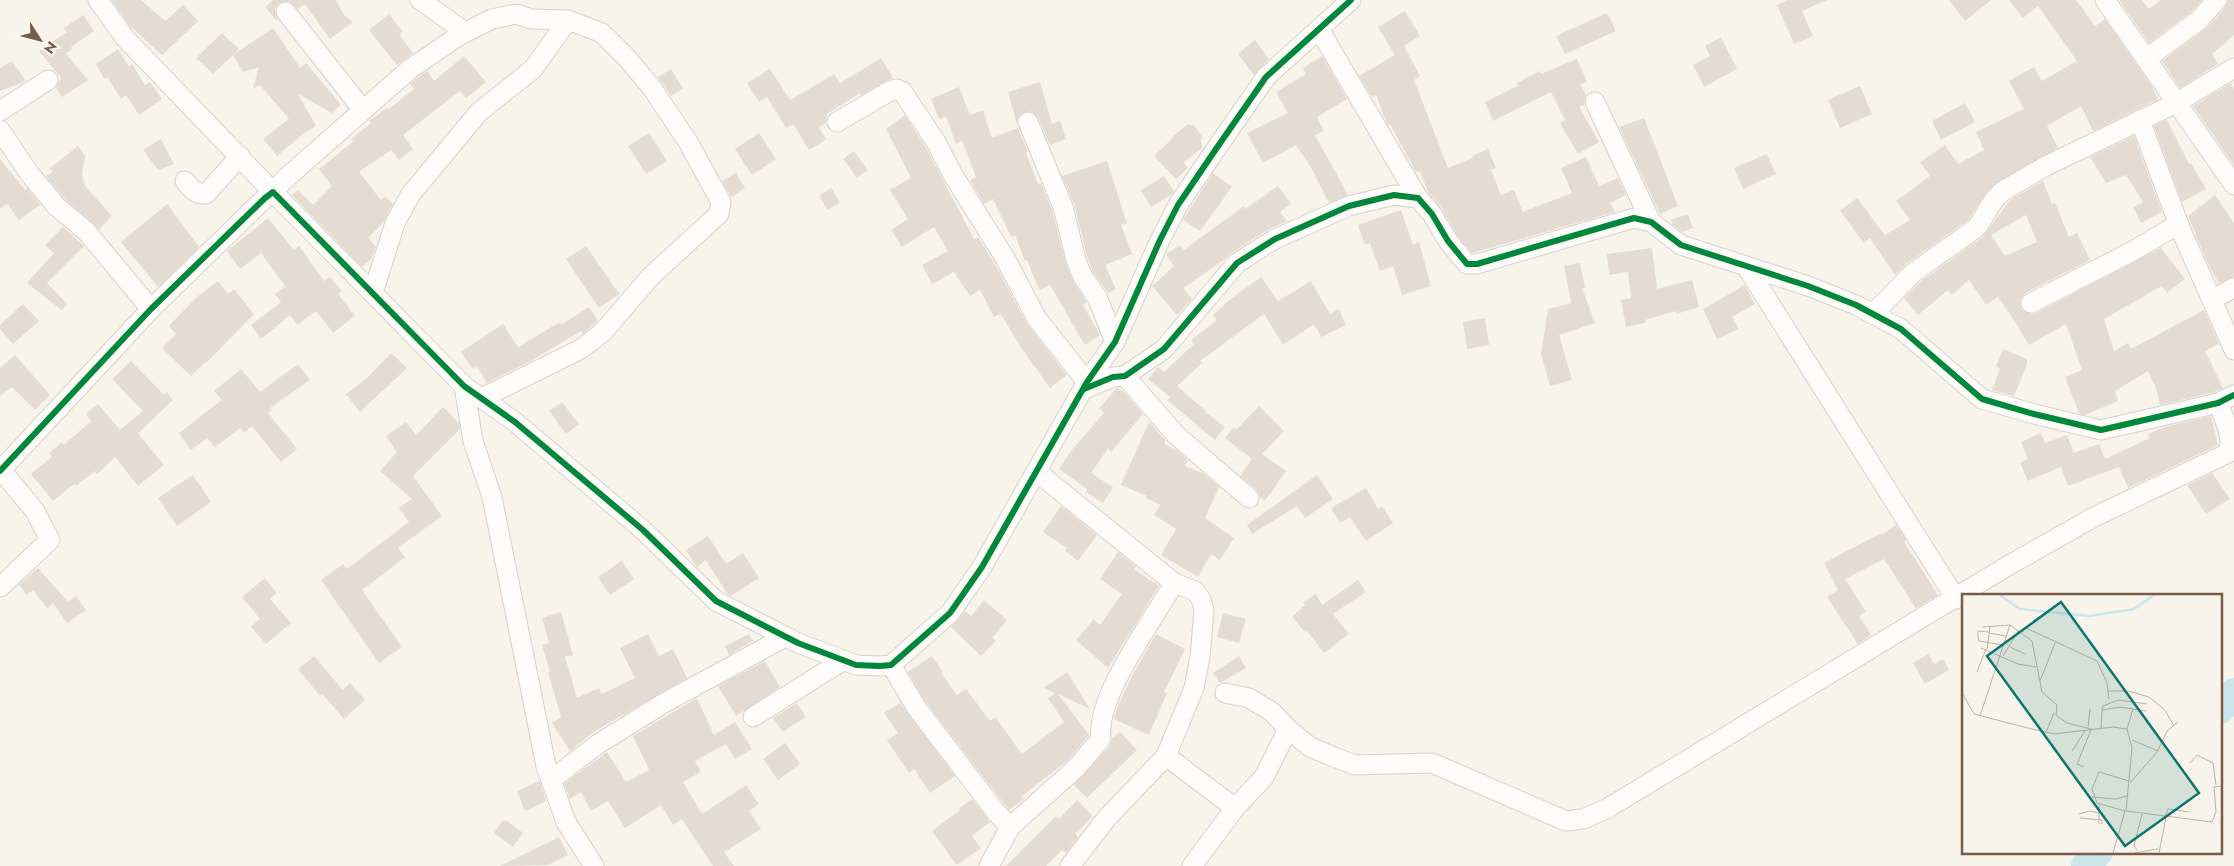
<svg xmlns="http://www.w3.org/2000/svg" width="2234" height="866" font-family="Jost,sans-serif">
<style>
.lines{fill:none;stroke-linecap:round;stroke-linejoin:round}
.river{stroke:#cce5e9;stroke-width:30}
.building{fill:#e4dcd3;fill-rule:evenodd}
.minor-casing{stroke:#d7d1c9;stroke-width:21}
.minor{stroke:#fefdfc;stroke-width:19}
.cycleway-casing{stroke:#fff9ed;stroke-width:9}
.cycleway{stroke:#00873e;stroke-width:6}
.inset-river{fill:none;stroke:#cce5e9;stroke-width:2.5}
.inset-road{fill:none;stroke:#c1b2a6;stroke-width:1}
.view{fill:#0f766e;fill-opacity:0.15;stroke:#0f766e;stroke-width:2.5}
.inset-edge{fill:none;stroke:#785b4a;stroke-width:2.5}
</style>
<rect width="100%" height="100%" fill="#f8f4eb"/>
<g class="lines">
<g class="river">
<path d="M2220 709 2234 693"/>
<path d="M2086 866 2098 852"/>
</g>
</g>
<g class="building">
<path d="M112 0H141L165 21 183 5 198 21 162 55 129 25Z"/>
<path d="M273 0H336L344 15 353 22 330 39 305 4 298 9 290 1 279 3 275 8 277 21 265 7Z"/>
<path d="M1788 0H1827L1802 11 1813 36 1794 44 1777 5Z"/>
<path d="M1949 0H1991L1965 21Z"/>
<path d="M2009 0H2076L2095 26 2105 19 2151 85 2158 99 2093 131 2081 106 2047 126 2058 148 1996 183 1986 193 1968 220 1906 264 1895 275 1870 238 1864 243 1840 211 1857 198 1885 235 1910 220 1896 201 1930 176 1920 162 1945 145 1958 164 1984 150 1976 132 2024 109 2009 81 2034 67 2042 81 2077 61 2038 6 2023 18Z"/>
<path d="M2119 0H2142L2149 9 2161 0H2202L2191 12 2149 43Z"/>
<path d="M2228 0H2234V35L2212 54 2218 64 2180 88 2162 61 2207 28 2225 8Z"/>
<path d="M1405 11 1420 36 1404 46 1420 76 1414 80 1448 168 1473 158 1472 156 1488 149 1496 168 1491 170 1501 195 1514 190 1523 212 1572 193 1561 168 1586 157 1599 186 1618 178 1626 195 1610 203 1615 212 1472 253 1457 235 1441 207 1428 192 1420 171 1416 172 1390 124 1388 125 1385 119 1376 95 1372 97 1359 76 1395 55 1378 27Z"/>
<path d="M1607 13 1616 31 1565 54 1556 36Z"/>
<path d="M389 14 403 32 399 35 413 53 397 65 369 30Z"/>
<path d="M83 15 94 31 71 47 72 49 66 54 88 80 62 97 56 88 61 78 39 51 67 32 64 28Z"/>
<path d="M273 28 300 68 306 63 341 105 332 113 298 94 316 126 304 133 277 156 263 139 289 119 260 85 253 88 259 67 243 72 233 55 213 74 196 58 222 33 239 49 233 55Z"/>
<path d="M1721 37 1737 69 1704 87 1693 65 1710 56 1705 46Z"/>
<path d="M1255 40 1269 59 1254 75 1238 54Z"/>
<path d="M118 49 129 67 132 64 145 85 150 82 162 99 139 115 126 95 121 99 107 77 104 79 96 64Z"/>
<path d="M464 56 486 82 466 98 460 91 403 135 413 149 399 160 391 150 359 172 381 200 385 196 393 204 383 223 368 238 376 247 372 258 362 267 292 195 298 190 313 205 332 186 319 169 354 141 351 139 371 123 369 121 387 108 388 110 414 89 410 84 417 78 427 71 434 81Z"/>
<path d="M1322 56 1347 99 1317 117 1324 131 1315 135 1348 195 1329 203 1312 169 1296 145 1263 163 1247 133 1288 113 1276 92 1306 74 1303 68Z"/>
<path d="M881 58 893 78 861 95 860 93 827 114 826 123 819 127 826 140 809 150 793 124 786 128 767 97 759 102 747 83 770 69 790 100 834 74 840 83Z"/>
<path d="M1577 59 1587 82 1580 84 1586 95 1584 105 1579 107 1599 142 1578 154 1560 123 1565 120 1551 92 1493 121 1485 102 1518 86 1517 83 1540 71 1541 74Z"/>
<path d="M12 61 26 81 0 91V68Z"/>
<path d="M671 69 683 88 671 96 658 77Z"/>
<path d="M1040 82 1052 124 1060 121 1066 139 1050 145 1038 117 1030 111 1019 115 1017 126 1028 152 1026 153 1038 184 1041 183 1052 210 1066 264 1074 283 1087 302 1083 305 1100 335 1085 345 1050 285 1039 290 1027 260 1025 261 1015 235 1011 237 993 199 984 204 970 180 976 177 962 141 956 144 946 117 939 119 931 99 959 87 970 115 983 110 992 138 1018 128 1008 92Z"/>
<path d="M2231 83 2234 89V165L2193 106Z"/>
<path d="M1860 86 1872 114 1840 128 1828 100Z"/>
<path d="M1965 103 1975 122 1941 140 1932 121Z"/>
<path d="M905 115 926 148 974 239 978 237 995 264 1027 324 1067 375 1050 388 1020 346 1001 314 994 317 980 290 970 296 954 272 932 284 922 265 948 251 934 227 902 247 891 230 908 219 890 190 911 178 886 129Z"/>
<path d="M1644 118 1678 206 1660 214 1619 127Z"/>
<path d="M2167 120 2189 164 2191 163 2206 189 2182 202 2154 126Z"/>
<path d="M1188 124 1190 126 1193 124 1203 138 1201 140 1202 148 1183 163 1188 168 1176 179 1154 156 1173 138 1172 137Z"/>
<path d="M649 133 667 161 646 174 628 146Z"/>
<path d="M759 133 776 159 752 175 735 149Z"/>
<path d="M2134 136 2162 212 2141 223 2133 207 2143 202 2126 175 2106 183 2090 157Z"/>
<path d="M161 139 174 164 158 170 143 150Z"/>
<path d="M78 146 85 156 82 174 85 186 112 216 99 229 64 198 46 176 53 172 50 168Z"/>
<path d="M854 151 868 170 857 178 843 159Z"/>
<path d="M1767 154 1776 174 1743 189 1734 168Z"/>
<path d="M0 159 25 190 27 188 40 205 19 220 7 204 0 209Z"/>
<path d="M1107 161 1127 223 1121 225 1132 254 1105 265 1116 289 1108 293 1093 272 1087 256 1074 204 1062 176Z"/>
<path d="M736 173 745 188 731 197 722 181Z"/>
<path d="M1213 173 1232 187 1200 231 1183 220Z"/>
<path d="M1164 176 1174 191 1171 195 1151 207 1141 190Z"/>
<path d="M2043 181 2052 204 2055 203 2069 237 2077 233 2090 260 2025 293 2020 302 2021 309 2030 314 2036 313 2161 248 2185 279 2167 293 2162 286 2104 319 2114 351 2128 343 2131 349 2204 310 2219 344 2205 351 2223 388 2214 392 2160 405 2156 388 2148 371 2115 391 2118 401 2085 415 2079 413 2065 377 2082 370 2066 324 2029 345 2014 320 1998 297 1986 305 1969 280 1952 295 1948 290 1918 315 1904 298 1920 282 1983 237 2010 200ZM2026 215 2037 242 2005 256 1991 235Z"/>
<path d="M1278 186 1291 204 1280 212 1287 221 1269 229 1231 253 1224 260 1183 288 1192 299 1177 315 1152 286 1174 266 1166 254 1180 245 1184 250 1244 206 1245 209Z"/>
<path d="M831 188 840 202 828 210 819 196Z"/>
<path d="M2215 195 2234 223V277L2219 283 2208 264 2188 216Z"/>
<path d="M167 204 199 247 158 287 121 242Z"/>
<path d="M1401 210 1413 245 1419 242 1431 286 1402 295 1393 266 1380 271 1370 243 1365 245 1358 225Z"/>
<path d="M1688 214 1693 228 1682 232 1673 225 1671 220Z"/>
<path d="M268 218 294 250 299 246 324 281 330 277 342 291 338 294 355 316 333 333 316 311 297 325 290 315 261 339 251 325 281 302 275 294 285 286 261 253 240 269 227 251Z"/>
<path d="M63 227 84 246 47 283 67 304 62 310 27 283 54 253 45 245Z"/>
<path d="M586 246 619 294 599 308 566 259Z"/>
<path d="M1652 248 1657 289 1692 280 1699 307 1676 314V311L1645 320V323L1626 327 1621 300 1631 298 1628 272 1609 275 1607 254Z"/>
<path d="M1580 263 1585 288H1582L1595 323 1559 335 1572 380 1550 386 1541 354 1548 309 1571 303 1564 266Z"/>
<path d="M1261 277 1278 301 1311 281 1330 314 1339 309 1346 325 1321 337 1314 324 1283 345 1264 314 1200 361 1202 363 1177 386 1206 411 1205 412 1225 427 1215 440 1167 400 1170 397 1148 379 1158 367 1164 372 1194 344 1191 340 1217 320 1213 315 1232 298Z"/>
<path d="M218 281 228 294 234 289 254 314 206 363 205 362 191 376 162 348 176 334 169 326 197 297Z"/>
<path d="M1745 285 1755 304 1732 317 1738 329 1717 339 1703 309Z"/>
<path d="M23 304 39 321 13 344 0 329V325Z"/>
<path d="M589 307 598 321 583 334 581 331 527 363 487 383 477 366 473 369 461 352 503 324 518 347 560 322 561 325Z"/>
<path d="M1485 318 1489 345 1467 349 1463 322Z"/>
<path d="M2003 349 2027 359V364L2014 396 1992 390 2000 369 1996 366Z"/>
<path d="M391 353 407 368 360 412 346 394 367 378Z"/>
<path d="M15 355 50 395 35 410 12 387 0 396V368Z"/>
<path d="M131 361 164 395 167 392 173 400 138 433 164 465 138 486 115 457 97 474 95 471 76 486 74 484 53 501 31 474 52 457 49 453 62 442 64 445 91 421 86 414 98 404 120 430 143 411 112 379Z"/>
<path d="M298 364 310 380 270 408 272 410 268 413 297 449 281 462 252 426 244 433 240 428 215 447 207 438 191 450 179 433 222 400 214 391 241 369 260 392Z"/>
<path d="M1117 388 1124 392 1143 414 1111 452 1108 448 1091 473 1113 487 1103 503 1086 492 1087 489 1059 469 1071 451 1104 413 1099 408Z"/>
<path d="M562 402 579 424 566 434 549 411Z"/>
<path d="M1259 406 1284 431 1262 454 1286 471 1265 501 1260 497 1256 489 1240 476 1252 459 1225 438 1234 427 1236 430Z"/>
<path d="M443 407 459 423 460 429 413 476 442 516 398 548 405 557 362 590 402 647 379 663 321 580 343 564 347 569 409 522 399 508 412 499 380 471 397 452 386 436 406 422 416 435Z"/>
<path d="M2211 416 2218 445 2128 488 2119 467 2068 486 2061 467 2028 481 2020 463 2028 459 2021 442 2041 433 2045 443 2067 435 2074 453 2099 444 2105 459 2150 438 2148 434 2165 427Z"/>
<path d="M1149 422 1166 441 1164 444 1176 450 1188 460 1185 466 1204 474 1219 487 1205 518 1234 538 1220 560 1211 554 1198 577 1161 555 1176 529 1154 515 1160 505 1146 498 1147 496 1121 485Z"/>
<path d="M2212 473 2230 499 2206 514 2187 485Z"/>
<path d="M193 475 211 502 177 526 158 498Z"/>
<path d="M1317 475 1333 499 1305 518 1297 506 1252 534 1247 525Z"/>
<path d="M1366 488 1378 509 1382 506 1393 523 1366 541 1350 517 1340 523 1331 508Z"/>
<path d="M1061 506 1097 535 1078 561 1065 551 1067 548 1043 532Z"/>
<path d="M1896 525 1906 540 1904 542 1938 595 1916 608 1884 559 1845 579 1866 612 1859 616 1871 635 1858 644 1827 597 1838 590 1824 563 1881 533 1882 535Z"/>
<path d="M708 536 726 564 743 553 759 578 731 596 728 595 706 560 697 567 686 550Z"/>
<path d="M1118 552 1136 567 1134 569 1159 586 1108 668 1076 640 1094 619 1100 625 1122 594 1100 579Z"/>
<path d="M622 561 634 579 610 595 598 577Z"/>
<path d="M38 568 68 602 76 596 86 610 67 623 53 603 47 608 33 590 27 595 19 585Z"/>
<path d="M265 578 277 593 270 599 291 623 266 644 251 627 260 619 242 597Z"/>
<path d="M1358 580 1366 592 1333 614 1349 634 1324 653 1307 631 1305 632 1292 617 1305 605 1303 602 1316 594 1322 605Z"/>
<path d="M984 600 1007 620 992 638 996 641 981 656 951 627 965 611 971 616Z"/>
<path d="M561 612 573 655 565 657 577 698 599 688 602 694 635 678 620 648 648 634 659 656 673 649 687 678 595 731 570 751 552 723 561 717 548 672H550L542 645 549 643 542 618Z"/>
<path d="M1223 613 1246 619 1239 643 1217 637Z"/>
<path d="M749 634 753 641 729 655 725 646Z"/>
<path d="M1156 634 1185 649 1164 692 1167 693 1149 735 1114 719 1118 706 1132 676Z"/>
<path d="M1928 654 1934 664 1943 659 1949 670 1925 684 1913 663Z"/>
<path d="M314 656 343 690 350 683 365 700 344 719 322 694 320 696 298 669Z"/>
<path d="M932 656 943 672 941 673 957 695 966 689 990 721 995 717 1022 754 1064 722 1048 698 1055 693 1043 688 1067 672 1090 709 1058 694 1089 735 1067 761 1022 796 1024 799 1009 810 925 701 908 672Z"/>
<path d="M1239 656 1246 668 1220 683 1213 673Z"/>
<path d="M765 661 780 687 736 716 718 686Z"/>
<path d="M697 698 714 735 735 722 752 749 735 759 726 744 695 761 701 772 683 782 702 814 746 785 759 804 749 811 761 829 724 852 734 866H713L682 819 673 825 661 805 625 828 608 801 591 811 581 792 570 799 564 784 607 752 626 782 649 770 633 736Z"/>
<path d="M797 703 806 717 783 732 773 718Z"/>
<path d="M900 703 955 776 930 793 914 769 909 773 887 740 898 733 884 713Z"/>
<path d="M1120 732 1137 750 1087 798 1074 785 1110 746 1112 738Z"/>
<path d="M785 743 800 764 778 780 763 759Z"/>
<path d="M540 781 546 801 525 811 517 791Z"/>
<path d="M972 799 990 822 972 836 981 848 957 865 932 831 960 810 959 808Z"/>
<path d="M1077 800 1093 816 1075 834 1078 837 1066 853 1062 850 1046 866H1006L1056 816 1059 819Z"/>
<path d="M502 821H507L523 833 513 847 494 833Z"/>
<path d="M559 837 568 855 548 865 500 866Z"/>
</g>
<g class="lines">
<g class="minor-casing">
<g id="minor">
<path d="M98 0 125 38 273 192 285 179 410 69 460 35 492 19 516 14 531 19 568 20 602 33 627 58 652 88 688 142 721 202 719 214 651 276 603 332 581 349 482 398"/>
<path d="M420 0 465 32"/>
<path d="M2105 0 2234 185"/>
<path d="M286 12 363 110"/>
<path d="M1319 29 1418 198"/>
<path d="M2146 59 2199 20 2217 0"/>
<path d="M1595 102 1651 222"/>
<path d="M0 111 48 80"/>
<path d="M2140 120 2180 228 2234 350"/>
<path d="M837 122 890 91 897 89 902 91 936 142 953 175 1005 258 1037 319 1087 382"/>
<path d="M1028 122 1063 207 1076 260 1083 277 1097 297 1115 342"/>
<path d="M0 130 29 173 56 206 86 231 151 309"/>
<path d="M185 181C190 188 196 195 206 194L240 156"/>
<path d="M1746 266 1956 599"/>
<path d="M373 293 395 223 411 194 479 112 533 69 568 20"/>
<path d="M2212 299 2234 288"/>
<path d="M2031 303 2131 252 2179 224"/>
<path d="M1873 314 1913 273 1976 228C1986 216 1990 201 2003 191L2046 166 2176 103 2234 68"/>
<path d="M1125 376 1176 435 1249 498"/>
<path d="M464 386 473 441 492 497 546 766 566 822 594 866"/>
<path d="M1084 389 1113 377 1125 376 1164 349 1237 263 1275 239 1349 206 1394 195 1418 198 1432 214 1448 241 1467 264H1477L1634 218 1651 222 1681 245 1808 286 1856 305 1901 329 1982 399 2034 414 2101 430 2218 403 2234 395"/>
<path d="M0 471 151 309 265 198 273 192 464 386 515 422 643 530 716 601 798 643 856 665 880 666 891 665 950 613 982 567 1087 382 1115 342 1160 240 1178 205 1216 149 1266 77 1351 0"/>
<path d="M0 587 50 540 35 511 1 470"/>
<path d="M891 665 916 707 996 812 1010 827 989 866"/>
<path d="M1225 693 1249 698 1272 712 1288 729 1310 747 1334 757 1355 765 1432 763 1566 821 1583 819 1608 808 2004 568 2094 517 2228 453C2234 441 2224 417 2218 403"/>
<path d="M753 717 844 660"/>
<path d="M1166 756 1235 808"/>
<path d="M551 780 598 744 664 703 785 637"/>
<path d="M1010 827 1075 769 1101 739C1095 697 1153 621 1174 583L1037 472"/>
<path d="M1070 866 1106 819 1166 756 1194 688 1200 657 1204 610 1201 599 1195 591 1174 583"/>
<path d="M1192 866 1235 808 1264 777 1288 729"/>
</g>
</g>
<use href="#minor" class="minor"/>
<g class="cycleway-casing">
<g id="cycleway">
<path d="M1084 389 1113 377 1125 376 1164 349 1237 263 1275 239 1349 206 1394 195 1418 198 1432 214 1448 241 1467 264H1477L1634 218 1651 222 1681 245 1808 286 1856 305 1901 329 1982 399 2034 414 2101 430 2218 403 2234 395"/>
<path d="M0 471 151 309 265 198 273 192 464 386 515 422 643 530 716 601 798 643 856 665 880 666 891 665 950 613 982 567 1087 382 1115 342 1160 240 1178 205 1216 149 1266 77 1351 0"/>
</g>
</g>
<use href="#cycleway" class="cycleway"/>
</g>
<g transform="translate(1962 594)">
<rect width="260" height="260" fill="#f8f4eb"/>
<path class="inset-river" d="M38 1 58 15 128 22 172 15 192 1"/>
<path class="inset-road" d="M20 33 48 31M60 38 64 34 135 67 145 89 147 105M27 39 44 42M16 43 17 47 41 51M16 43V37L27 38M48 53 63 60M19 54 56 70 74 73M25 55 28 33M41 62 57 36M15 78 24 55M78 87 93 49M146 97H166L187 103 203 116 212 132M0 99 12 120 66 134 92 140 151 133 165 135 170 154 164 217 250 228 254 218 252 193 260 192M140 116 141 112 156 106 185 110M18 122 48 31 70 47 80 98 95 111 94 121 105 129 129 135M126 133 128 115M139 135 140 116 158 113 171 115M165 135 171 115 184 117M84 138 92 119M170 146 196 157M110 157 123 137M228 169 235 161 251 169 254 191M122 173 115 170 129 136M168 189 195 158 205 137 216 128M130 203 154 205 165 202M117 220 128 217 137 219M203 223 206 215 227 218M118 224 140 226V230M259 228 260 254M137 230V211M176 257 172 252 180 220M151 259 163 217 135 209 130 195 137 178 167 187M172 259 196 255M197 259 204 223"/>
<path class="view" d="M99 8 237 199 163 252 25 62Z"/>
<rect width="260" height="260" class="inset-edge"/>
</g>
<g transform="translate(40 40) rotate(126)" stroke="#fff9ed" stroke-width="4" paint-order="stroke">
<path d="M0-4L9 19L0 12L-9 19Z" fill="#785b4a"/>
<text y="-8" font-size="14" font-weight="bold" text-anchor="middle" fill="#785b4a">N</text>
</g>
</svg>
